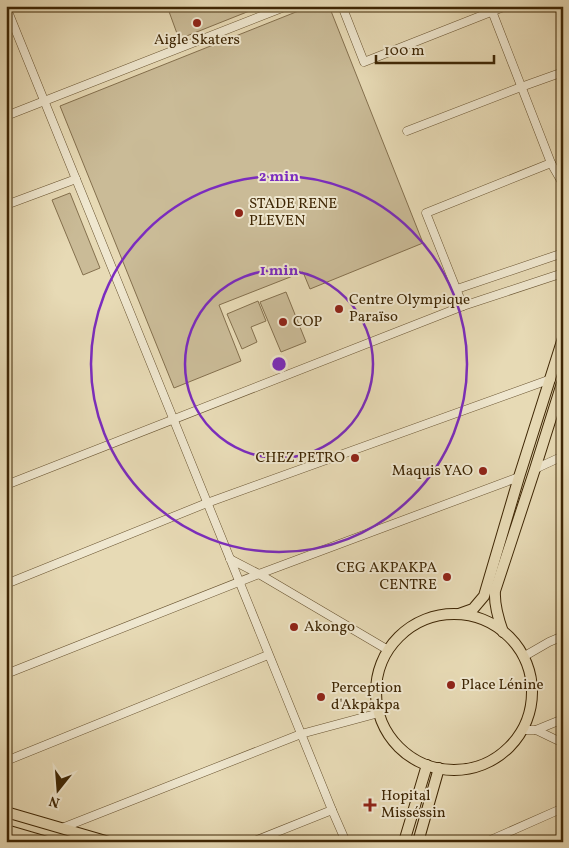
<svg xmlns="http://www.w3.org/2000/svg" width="569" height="848" font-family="Vollkorn,serif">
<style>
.green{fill:#cabb97;stroke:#84704e}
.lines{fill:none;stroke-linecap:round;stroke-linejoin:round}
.minor-casing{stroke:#685330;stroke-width:9}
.major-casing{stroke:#3e2604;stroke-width:12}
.minor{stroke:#efe7cf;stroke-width:8}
.major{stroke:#e7dab5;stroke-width:10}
.ring{fill:none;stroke:#7b2cbf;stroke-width:2.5}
.poi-dot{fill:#8f2418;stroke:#efe7cf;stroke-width:2}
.labels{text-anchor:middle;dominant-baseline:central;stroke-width:4;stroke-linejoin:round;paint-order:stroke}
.poi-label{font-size:15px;fill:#3e2604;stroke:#efe7cf;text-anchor:start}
.centre{fill:#7b2cbf;stroke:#efe7cf;stroke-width:2.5}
.ring-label{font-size:15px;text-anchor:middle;font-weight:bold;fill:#7b2cbf;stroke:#efe7cf;stroke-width:4;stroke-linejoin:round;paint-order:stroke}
</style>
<rect width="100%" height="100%" fill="#e7dab5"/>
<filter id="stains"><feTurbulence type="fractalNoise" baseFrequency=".004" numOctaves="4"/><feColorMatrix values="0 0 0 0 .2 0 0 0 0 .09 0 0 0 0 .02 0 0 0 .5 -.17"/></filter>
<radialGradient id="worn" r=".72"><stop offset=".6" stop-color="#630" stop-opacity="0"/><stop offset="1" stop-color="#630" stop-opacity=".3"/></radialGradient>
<g class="green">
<path d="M167 6H262L179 39Z"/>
<path d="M311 6H329L423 243 310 289 303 272 219 305 241 361 174 388 60 106Z"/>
<path d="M70 193 100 268 83 275 52 200Z"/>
<path d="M286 292 306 342 281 352 260 302Z"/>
<path d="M258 301 266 321 251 327 257 342 242 349 227 314Z"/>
</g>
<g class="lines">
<g class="minor-casing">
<g id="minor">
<path d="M342 6 364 62 506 6"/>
<path d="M490 6 551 163 563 184"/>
<path d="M6 10 9 14 332 810 346 842"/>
<path d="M6 116 287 6"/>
<path d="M407 131 521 87 563 72"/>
<path d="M6 205 76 179"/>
<path d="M457 289 563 253"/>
<path d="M463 306 426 213 551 163"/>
<path d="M535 469 563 456"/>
<path d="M6 485 463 306 563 273"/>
<path d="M230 559 259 574 388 650"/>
<path d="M6 584 207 503 551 379"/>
<path d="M523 657 549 642 563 636"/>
<path d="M6 674 259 574 519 477"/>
<path d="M523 730H536L563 743"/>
<path d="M536 730 563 719"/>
<path d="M6 761 268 655"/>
<path d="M62 828 301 734 379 713"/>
<path d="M252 842 332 810"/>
<path d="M486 842 563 808"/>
</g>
</g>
<g class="major-casing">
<g id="major">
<path d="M459 614 473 609 484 596 519 477 563 338"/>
<circle cx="454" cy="692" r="78"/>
<path d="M503 632C498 618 494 605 495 591L535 469 563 380"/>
<path d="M6 812 109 842"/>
<path d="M6 830 47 842"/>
<path d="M404 842 427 765"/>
<path d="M418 842 439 768"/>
</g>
</g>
<use href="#minor" class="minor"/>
<use href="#major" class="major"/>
</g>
<g class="ring">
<circle cx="279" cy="364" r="94"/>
<circle cx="279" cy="364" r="188"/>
</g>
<g class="poi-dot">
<circle cx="197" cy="23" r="5"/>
<circle cx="239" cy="213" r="5"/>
<circle cx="339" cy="309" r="5"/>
<circle cx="283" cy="322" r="5"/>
<circle cx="355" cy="458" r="5"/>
<circle cx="483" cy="471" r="5"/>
<circle cx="447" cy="577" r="5"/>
<circle cx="294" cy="627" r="5"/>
<circle cx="451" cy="685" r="5"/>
<circle cx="321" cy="697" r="5"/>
<path d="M367.5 797.5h5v5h5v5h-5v5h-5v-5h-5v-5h5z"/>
</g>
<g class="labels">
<g class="poi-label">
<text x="197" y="40" text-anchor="middle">Aigle Skaters</text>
<text x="249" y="204">STADE RENE<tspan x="249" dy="17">PLEVEN</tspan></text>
<text x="349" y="300">Centre Olympique<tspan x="349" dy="17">Paraïso</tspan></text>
<text x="293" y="322">COP</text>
<text x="345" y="458" text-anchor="end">CHEZ PETRO</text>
<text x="473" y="471" text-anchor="end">Maquis YAO</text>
<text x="437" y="568" text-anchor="end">CEG AKPAKPA<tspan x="437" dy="17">CENTRE</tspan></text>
<text x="304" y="627">Akongo</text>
<text x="461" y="685">Place Lénine</text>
<text x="331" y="688">Perception<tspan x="331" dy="17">d'Akpakpa</tspan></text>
<text x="381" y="796">Hopital<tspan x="381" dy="17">Misséssin</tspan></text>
</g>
</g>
<circle cx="279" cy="364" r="8" class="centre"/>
<g class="ring-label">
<text x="279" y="181">2 min</text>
<text x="279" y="275">1 min</text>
</g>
<rect width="569" height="848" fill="none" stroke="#e7dab5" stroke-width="25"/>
<rect x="8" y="8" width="554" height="833" fill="none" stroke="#3e2604" stroke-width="2.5"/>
<rect x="12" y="12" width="544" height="823" fill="none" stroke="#3e2604"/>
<g transform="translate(58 790) rotate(197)" stroke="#efe7cf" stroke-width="4" paint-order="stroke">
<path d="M0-4L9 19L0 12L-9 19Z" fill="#3e2604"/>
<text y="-8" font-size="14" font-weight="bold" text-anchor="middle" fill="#3e2604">N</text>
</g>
<path d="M376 55v8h118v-8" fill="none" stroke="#3e2604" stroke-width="2.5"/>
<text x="384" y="55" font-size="15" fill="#3e2604" stroke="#efe7cf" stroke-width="4" paint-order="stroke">100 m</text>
<rect width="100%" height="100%" filter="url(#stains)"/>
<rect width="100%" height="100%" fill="url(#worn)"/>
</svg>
